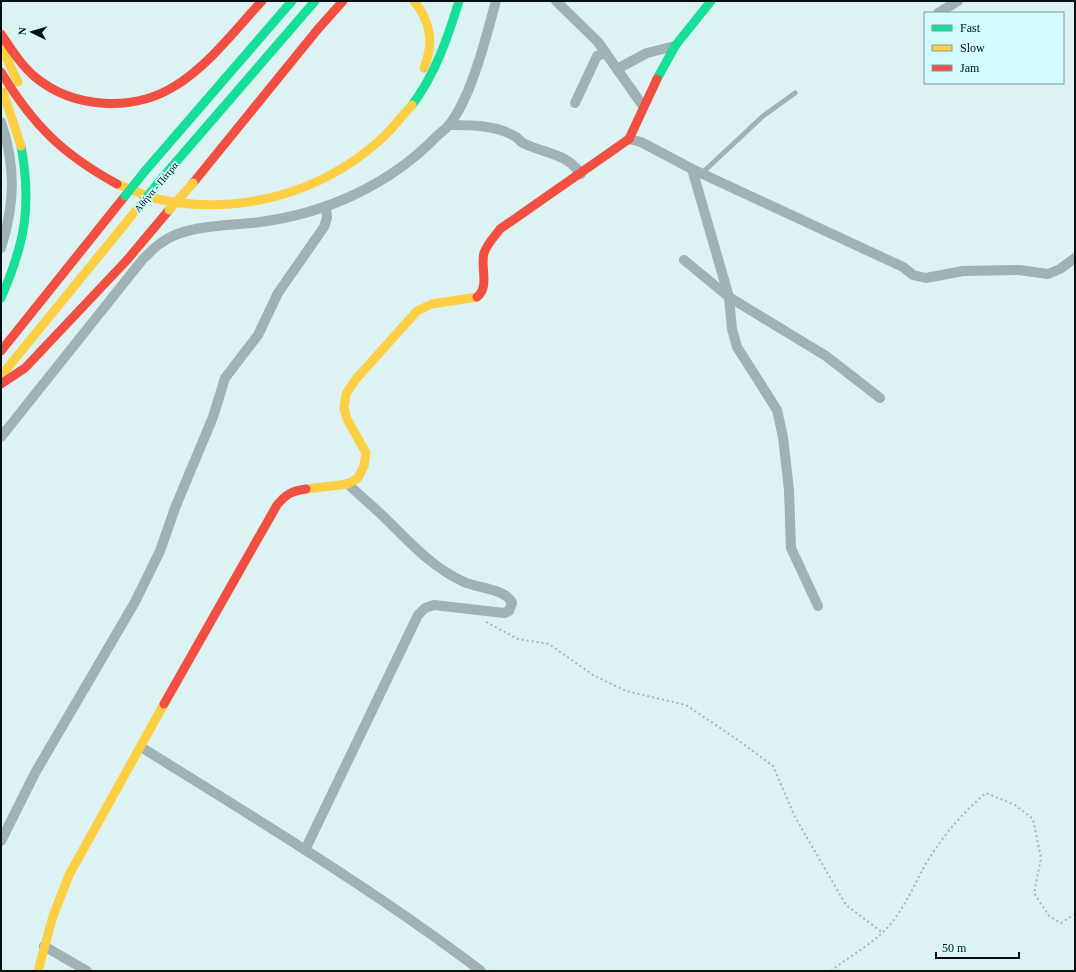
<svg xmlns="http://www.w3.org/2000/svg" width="1076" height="972" font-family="Georgia,serif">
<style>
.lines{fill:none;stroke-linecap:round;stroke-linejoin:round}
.path{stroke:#a5b6b8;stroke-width:2;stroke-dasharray:2 3;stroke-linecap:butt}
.lane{stroke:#a0b2b3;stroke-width:5}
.street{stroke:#a0b2b3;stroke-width:10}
.fast{stroke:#16e098;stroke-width:9}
.slow{stroke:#ffcf43;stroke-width:9}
.jam{stroke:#f24e42;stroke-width:9}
.fast-bridge{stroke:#16e098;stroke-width:9}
.slow-bridge{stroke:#ffcf43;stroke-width:9}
.labels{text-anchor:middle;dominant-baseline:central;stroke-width:3.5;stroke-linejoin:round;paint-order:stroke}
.street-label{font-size:10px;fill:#031011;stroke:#d2fbfd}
</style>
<rect width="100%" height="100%" fill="#dcf2f3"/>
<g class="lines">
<g class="path">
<path d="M486 622 518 639 549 644 593 675 626 691 686 705 738 740 773 766 795 817 846 905 883 933"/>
<path d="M831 971C852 954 877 942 893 921 906 904 915 884 925 865 942 837 961 814 986 793L1015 805 1033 819 1041 858 1034 893 1049 916 1061 923 1075 914"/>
</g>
<path class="lane" d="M701 174 763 116 795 93"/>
<g class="street">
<path d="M556 1 598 42 643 106"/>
<path d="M938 13 958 1"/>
<path d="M617 69 647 53 675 46"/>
<path d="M575 103 597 56 606 53"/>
<path d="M1 122C16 166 15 204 1 248"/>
<path d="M449 125C471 125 497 125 516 137 519 139 521 143 525 144 547 154 566 153 581 174"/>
<path d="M629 139 641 142 692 169 903 267 913 275 926 278 963 271 1019 270 1048 274 1060 269 1075 258"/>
<path d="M692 169 729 297 732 329 737 347 777 410 783 437 789 490 791 548 818 606"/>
<path d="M684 260 729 297 826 356 880 398"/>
<path d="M1 437 143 259C149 254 154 247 161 243 185 224 231 226 260 222 327 213 389 185 436 137 440 133 446 129 449 125 472 96 486 37 496 1"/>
<path d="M141 747C256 819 373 889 481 971"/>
<path d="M1 841 35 773 135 602 160 551 175 508 213 417 225 378 258 335 278 293 324 227 327 218 326 207"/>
<path d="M305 850 418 615 425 608 434 605 504 613 509 611 512 603C507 589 477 588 464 582 433 568 409 542 386 519 374 507 360 496 348 484"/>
<path d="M44 946 87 971"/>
</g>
<g class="fast">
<path d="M657 79 675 46 711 1"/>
<path d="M412 105C435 75 448 37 459 1"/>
<path d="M145 171 292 1"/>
<path d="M163 177 315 1"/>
<path d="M1 298C25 243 32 206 21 146"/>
</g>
<g class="slow">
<path d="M414 1C431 22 434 43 424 68"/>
<path d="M1 47 18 82"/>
<path d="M3 92 21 146"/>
<path d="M117 184C131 189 147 197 162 200 240 215 319 194 379 141 391 131 401 117 412 105"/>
<path d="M1 376 142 203"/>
<path d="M306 489 348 484 358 478 364 466 366 453 347 419 344 408 346 394 356 379 417 311 432 304 477 297"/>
<path d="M38 971 53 916 69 875 164 704"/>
</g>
<g class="jam">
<path d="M1 34C11 49 21 65 35 77 74 109 133 112 175 86 209 65 235 30 262 1"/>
<path d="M1 72C33 125 62 154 117 184"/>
<path d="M193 183 318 29 343 1"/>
<path d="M477 297C490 287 480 267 484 253 487 244 495 236 500 229L629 139 657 79"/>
<path d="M1 351 125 196"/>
<path d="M1 384 25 368 127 260 169 210"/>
<path d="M164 704 277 505C286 494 292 491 306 489"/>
</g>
<g class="fast-bridge">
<path d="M125 196 145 171"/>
<path d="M142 203 163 177"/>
</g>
<path class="slow-bridge" d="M169 210 193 183"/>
</g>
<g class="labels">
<g class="street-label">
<text transform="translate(156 187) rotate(-50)">Αθήνα - Πάτρα</text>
</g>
</g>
<rect width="1076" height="972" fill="none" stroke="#031011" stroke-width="4"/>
<rect x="924" y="12" width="140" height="72" fill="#d2fbfd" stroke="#7f9d9f"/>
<rect x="932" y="25" width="20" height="6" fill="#16e098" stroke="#7f9d9f"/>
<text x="960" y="32" font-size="12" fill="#031011">Fast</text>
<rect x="932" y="45" width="20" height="6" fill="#ffcf43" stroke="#7f9d9f"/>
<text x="960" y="52" font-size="12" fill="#031011">Slow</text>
<rect x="932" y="65" width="20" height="6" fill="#f24e42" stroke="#7f9d9f"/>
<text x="960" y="72" font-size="12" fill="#031011">Jam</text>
<g transform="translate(32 32) rotate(275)" stroke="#d2fbfd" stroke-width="3" paint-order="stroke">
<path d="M0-3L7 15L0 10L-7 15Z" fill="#031011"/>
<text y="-6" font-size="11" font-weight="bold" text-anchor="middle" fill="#031011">N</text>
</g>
<path d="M936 952v6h83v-6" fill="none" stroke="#031011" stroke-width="2"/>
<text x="942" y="952" font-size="12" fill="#031011" stroke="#d2fbfd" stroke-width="3" paint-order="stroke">50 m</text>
</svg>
